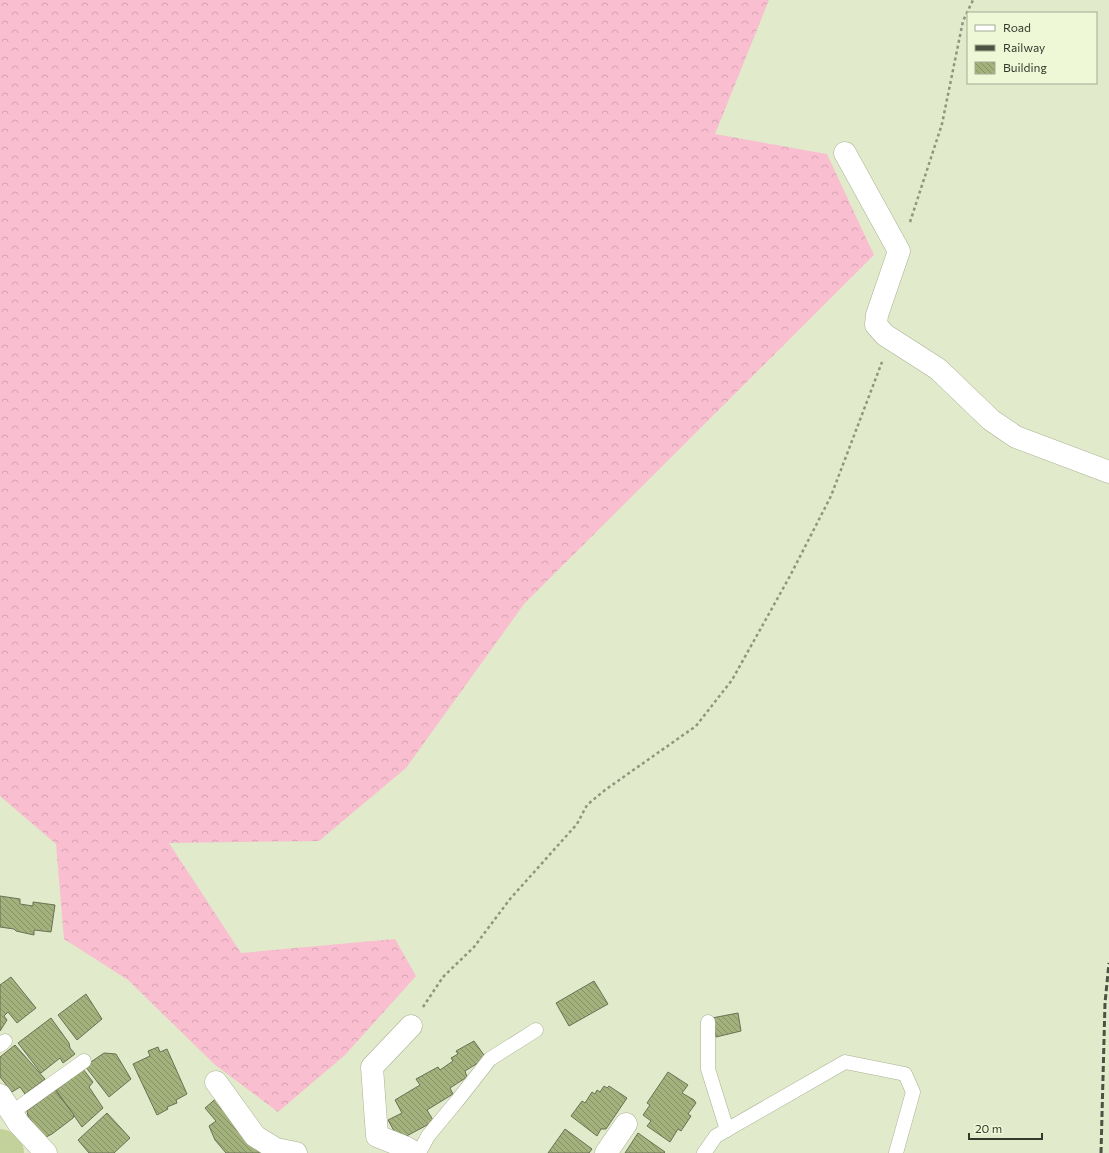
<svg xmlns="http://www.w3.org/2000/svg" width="1109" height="1153" font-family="Commissioner,sans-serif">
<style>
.forest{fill:url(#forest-crowns)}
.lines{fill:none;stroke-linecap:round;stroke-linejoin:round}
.river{stroke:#c3d19b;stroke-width:44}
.building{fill:url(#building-back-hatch);stroke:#6a7155}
.lane-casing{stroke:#a9b192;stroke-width:15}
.street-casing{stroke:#a9b192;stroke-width:23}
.path{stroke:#8f967f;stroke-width:2.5;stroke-dasharray:3 3;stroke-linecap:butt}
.lane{stroke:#fff;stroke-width:14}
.street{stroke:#fff;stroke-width:22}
.rail{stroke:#4d5242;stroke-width:3;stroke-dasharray:6 3;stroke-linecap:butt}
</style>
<defs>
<pattern id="forest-crowns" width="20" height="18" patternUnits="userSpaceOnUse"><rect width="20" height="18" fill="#f9bfd0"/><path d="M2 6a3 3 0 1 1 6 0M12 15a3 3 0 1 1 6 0" fill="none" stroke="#d6a5b3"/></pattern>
<pattern id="building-back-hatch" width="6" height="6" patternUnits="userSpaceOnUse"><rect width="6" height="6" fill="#a3b17c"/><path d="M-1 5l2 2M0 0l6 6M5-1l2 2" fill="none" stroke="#869166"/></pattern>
</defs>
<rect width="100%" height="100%" fill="#e1eaca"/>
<path class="forest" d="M0 0H769L715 134 827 154 874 255 524 604 406 768 319 841 169 843 241 953 395 939 416 976 345 1055 278 1112 214 1064 128 980 64 939 56 844 0 796Z"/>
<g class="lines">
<path class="river" d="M0 1151 2 1153"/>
</g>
<g class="building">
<path d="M0 896 20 899V904L33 906V902L55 905 51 932 34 930V935L16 931 14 929 0 927Z"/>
<path d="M11 977 36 1008 17 1023 8 1012 4 1016 7 1020 0 1031V985Z"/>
<path d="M594 981 608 1004 569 1026 556 1003Z"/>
<path d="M86 994 102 1019 77 1040 58 1015Z"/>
<path d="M738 1013 741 1031 716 1037 712 1018Z"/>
<path d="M51 1018 69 1043 70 1048 75 1054 63 1063 60 1058 41 1073 18 1043Z"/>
<path d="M474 1041 486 1058 465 1071 467 1077 450 1088 453 1094 427 1110 433 1120 431 1123 399 1140 388 1120 402 1113 395 1100 420 1085 416 1079 438 1067 440 1070 453 1061 451 1058 458 1054 456 1051Z"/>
<path d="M15 1045 45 1079 25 1094 20 1087 12 1092 0 1077V1057Z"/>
<path d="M158 1047 160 1052 167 1049 187 1094 176 1100 177 1103 167 1107 168 1109 157 1115 133 1064 150 1056 148 1051Z"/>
<path d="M104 1053 116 1054 131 1079 109 1097 85 1066Z"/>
<path d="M83 1069 93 1082 89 1087 103 1108 82 1127 56 1090Z"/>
<path d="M668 1072 688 1085 682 1093 694 1100 696 1103 688 1114 691 1116 681 1131 678 1129 670 1142 647 1126 651 1121 643 1115 650 1105 647 1103Z"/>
<path d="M604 1086 607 1088 609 1086 627 1098 606 1129H601L597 1136 571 1116 582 1101 585 1103 592 1092 595 1094 597 1090 600 1092Z"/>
<path d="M55 1090 74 1115 73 1118 52 1134 44 1138 28 1116 27 1111Z"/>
<path d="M219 1096 263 1150 260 1153H226L215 1140 209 1126 216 1121 205 1108Z"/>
<path d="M107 1113 130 1138 114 1153H89L78 1140Z"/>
<path d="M565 1129 592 1149 589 1153H548Z"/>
<path d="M638 1133 665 1152 664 1153H625Z"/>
</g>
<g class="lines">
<g class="lane-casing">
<g id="lane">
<path d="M708 1022V1069L727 1130"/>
<path d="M0 1045 5 1041"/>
<path d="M11 1113 84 1061"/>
<path d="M417 1153 421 1149 428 1136 457 1101 490 1059 536 1030"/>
<path d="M704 1153 716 1136 845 1062 905 1074 913 1092 896 1153"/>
</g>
</g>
<g class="street-casing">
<g id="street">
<path d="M845 153 899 251 877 315 876 325 885 335 938 369 991 420 1016 437 1109 472"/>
<path d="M411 1026 372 1067 377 1136 407 1148 415 1153"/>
<path d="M216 1082 255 1136 276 1149 296 1153"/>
<path d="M0 1095 19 1124 46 1153"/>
<path d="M606 1153 626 1124"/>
</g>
</g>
<g class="path">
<path d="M910 222 942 124 963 21 973 0"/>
<path d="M423 1007 443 977 474 947 510 899 577 824 587 805 605 790 696 726 732 680 790 576 831 496 882 362"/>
</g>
<use href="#lane" class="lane"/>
<use href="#street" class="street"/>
<path class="rail" d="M1101 1153 1105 1003 1109 963"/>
</g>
<rect x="967" y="12" width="130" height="72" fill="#eef8d7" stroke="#a4ac93"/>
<rect x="975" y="25" width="20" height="6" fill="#ffffff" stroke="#a4ac93"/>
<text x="1003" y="32" font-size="12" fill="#35392c">Road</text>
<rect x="975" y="45" width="20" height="6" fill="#4d5242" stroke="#a4ac93"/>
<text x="1003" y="52" font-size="12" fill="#35392c">Railway</text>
<rect x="975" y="62" width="20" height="12" fill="url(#building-back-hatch)" stroke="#a4ac93"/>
<text x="1003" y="72" font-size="12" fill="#35392c">Building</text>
<path d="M969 1133v6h73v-6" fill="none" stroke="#35392c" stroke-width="2"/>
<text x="975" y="1133" font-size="12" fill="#35392c" stroke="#eef8d7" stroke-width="3" paint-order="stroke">20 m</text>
</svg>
